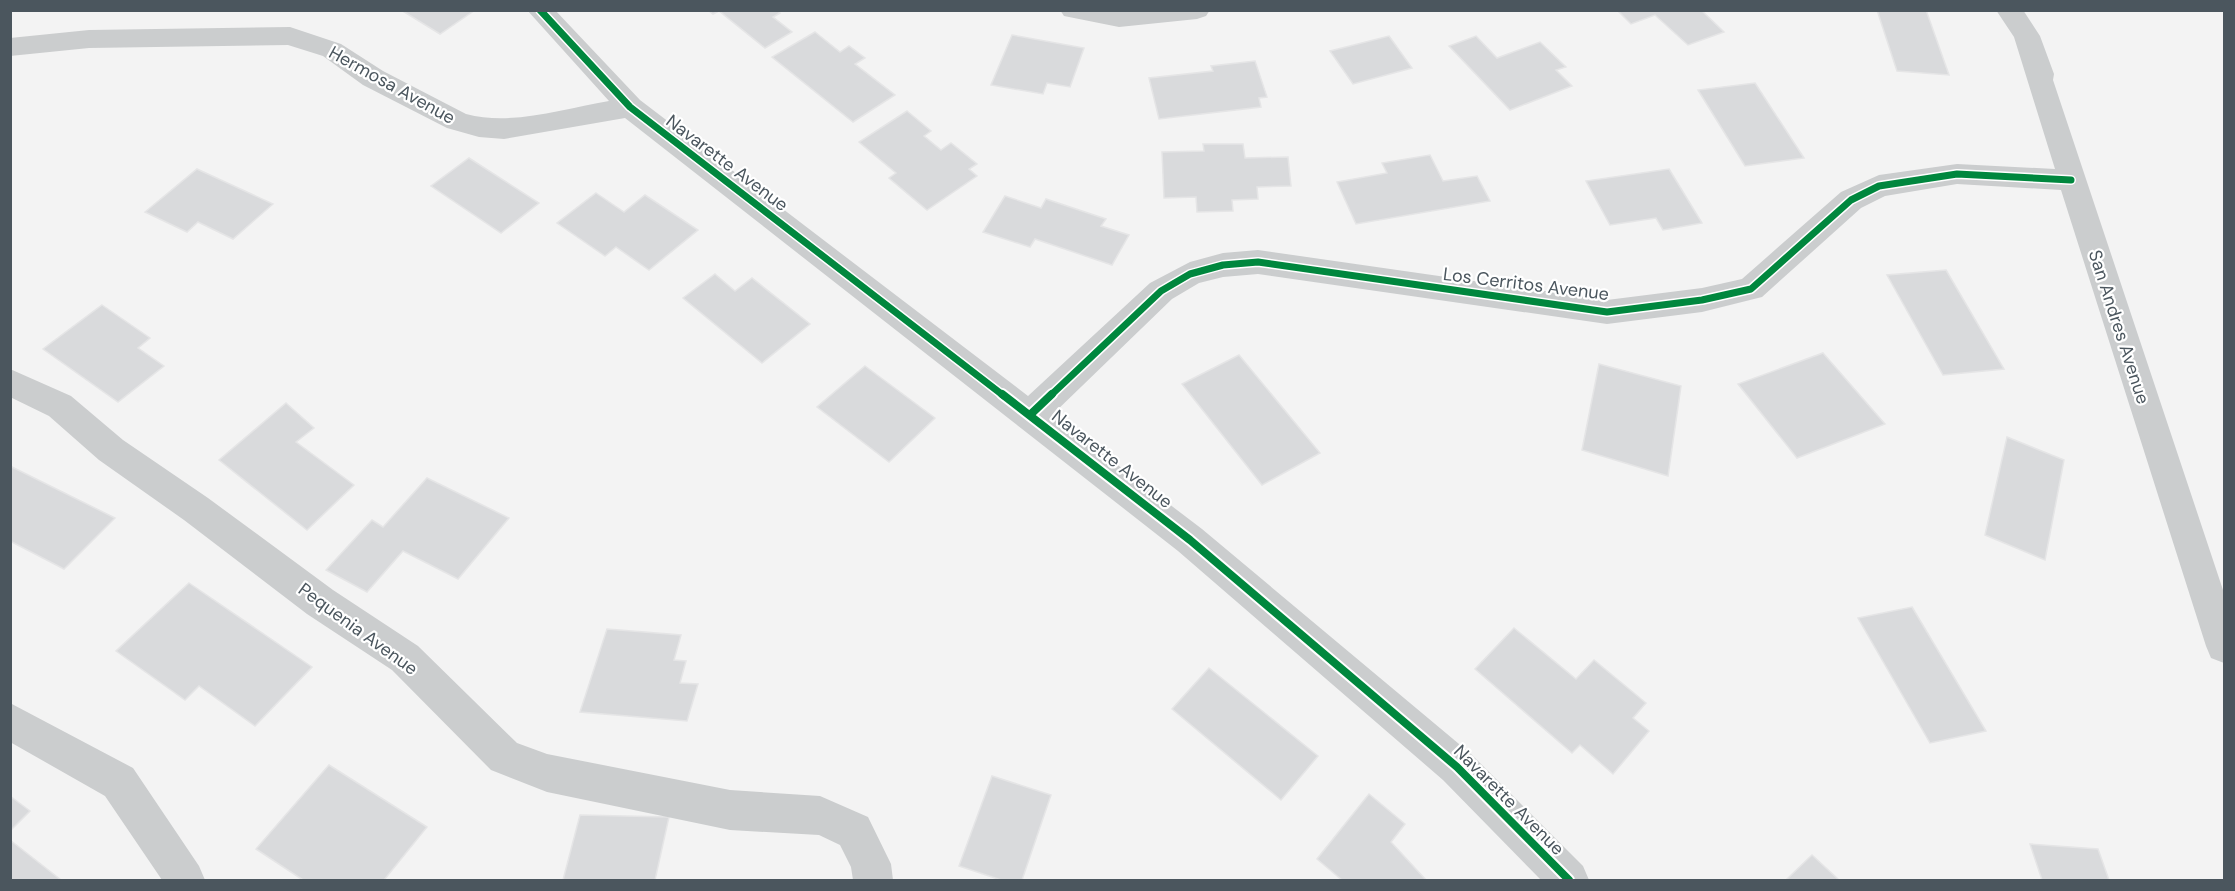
<svg xmlns="http://www.w3.org/2000/svg" width="2235" height="891" font-family="'DM Sans',sans-serif">
<style>
.building{fill:#d9dadc;stroke:#e5e5e6;stroke-width:1.5}
.lines{fill:none;stroke-linecap:round;stroke-linejoin:round}
.minor{fill:#cbcdce;fill-rule:evenodd}
.cycleway-far1-casing{stroke:#fff;stroke-width:10}
.cycleway-casing{stroke:#fff;stroke-width:12}
.cycleway-far1{stroke:#00873e;stroke-width:7}
.cycleway{stroke:#00873e;stroke-width:8}
.labels{text-anchor:middle;dominant-baseline:central;stroke-width:4.5;stroke-linejoin:round;paint-order:stroke}
.street-label{font-size:18px;fill:#4b565e;stroke:#fff}
</style>
<rect width="100%" height="100%" fill="#f3f3f3"/>
<g class="building">
<path d="M401 10H475L440 34Z"/>
<path d="M708 10H777L780 13 773 17 792 32 765 48 719 11 713 14Z"/>
<path d="M1617 10H1701L1724 32 1688 45 1655 15 1631 24Z"/>
<path d="M1877 10H1926L1949 75 1897 71Z"/>
<path d="M815 32 840 52 849 46 865 58 855 64 895 95 853 122 772 57Z"/>
<path d="M1012 35 1084 48 1070 87 1047 83 1043 94 991 85Z"/>
<path d="M1389 36 1412 68 1353 84 1330 51Z"/>
<path d="M1476 36 1497 58 1540 42 1566 67 1556 70 1572 86 1510 110 1449 46Z"/>
<path d="M1255 61 1267 97 1259 98 1261 107 1159 119 1149 78 1213 71 1211 66Z"/>
<path d="M1755 83 1804 158 1745 166 1698 90Z"/>
<path d="M907 111 931 131 924 136 941 150 951 143 977 164 969 169 977 176 927 210 889 178 896 173 859 142Z"/>
<path d="M1203 144H1243L1245 158 1288 157 1291 186 1257 187 1258 199 1232 200 1233 211 1197 212 1196 197 1164 198 1162 152 1204 151Z"/>
<path d="M1430 155 1443 181 1477 176 1490 201 1356 224 1337 182 1387 173 1382 163Z"/>
<path d="M469 158 539 203 501 233 431 186Z"/>
<path d="M197 169 273 204 233 239 198 222 187 232 145 212Z"/>
<path d="M1669 169 1702 223 1663 230 1656 218 1610 225 1586 181Z"/>
<path d="M596 193 624 212 645 195 698 230 649 270 616 247 605 256 557 223Z"/>
<path d="M1005 196 1041 208 1046 199 1106 219 1101 226 1129 235 1112 265 1035 239 1030 247 983 232Z"/>
<path d="M1946 270 2004 369 1943 375 1887 275Z"/>
<path d="M715 274 735 291 752 278 810 324 762 363 683 298Z"/>
<path d="M102 305 150 338 138 348 164 366 118 402 43 349Z"/>
<path d="M1823 353 1885 424 1797 458 1738 384Z"/>
<path d="M1239 355 1320 453 1262 485 1182 384Z"/>
<path d="M1599 364 1681 386 1668 476 1582 450Z"/>
<path d="M865 366 935 418 889 462 817 407Z"/>
<path d="M286 403 314 428 296 442 354 485 307 530 219 460Z"/>
<path d="M2007 437 2064 460 2045 560 1985 535Z"/>
<path d="M10 466 115 518 64 569 10 541Z"/>
<path d="M427 478 509 518 458 579 403 551 367 592 326 570 372 520 383 527Z"/>
<path d="M189 583 312 667 255 726 199 686 185 700 116 651Z"/>
<path d="M1912 607 1986 731 1930 743 1858 618Z"/>
<path d="M1514 628 1576 679 1594 660 1646 703 1633 718 1649 731 1613 774 1580 745 1572 753 1475 669Z"/>
<path d="M607 629 681 635 674 660 686 661 680 683 698 684 687 721 580 712Z"/>
<path d="M1209 668 1318 756 1281 800 1172 709Z"/>
<path d="M329 765 427 827 384 880H303L256 849Z"/>
<path d="M992 776 1051 795 1022 880H1001L959 866Z"/>
<path d="M1369 794 1405 824 1391 842 1426 880H1342L1317 859Z"/>
<path d="M10 796 30 811 10 831Z"/>
<path d="M580 815 669 817 655 880H563Z"/>
<path d="M10 840 61 880H10Z"/>
<path d="M2030 844 2098 849 2109 880H2042Z"/>
<path d="M1812 855 1839 880H1786Z"/>
</g>
<g class="lines">
<g class="minor">
<path d="M527 10H555L640 100 1028 396 1150 283 1190 262 1223 253 1258 250 1607 300 1702 288 1742 279 1841 192 1879 175 1957 164 2055 169 2014 37 1996 10H2023L2040 36 2054 74 2053 80 2224 593V663L2211 658 2206 646 2061 190 1957 184 1885 196 1861 208 1762 297 1702 312 1607 324 1258 274 1223 277 1199 283 1172 299 1052 415 1202 529 1471 754 1583 866 1589 880H1541L1443 780 1178 551 625 118 504 139 479 137 447 128 363 85 323 56 288 45 89 48 10 56V38L89 30 290 27 341 44 383 71 466 114C512 126 563 109 609 101Z"/>
<path d="M1060 10H1210L1206 16 1197 19 1119 27 1064 16Z"/>
<path d="M10 369 71 396 123 440 208 498 333 590 418 646 517 743 547 754 730 790 820 796 868 817 891 864 893 880H853L851 867 840 845 819 835 730 830 547 792 491 770 392 670 307 614 184 520 99 460 49 416 10 397Z"/>
<path d="M10 703 133 768 199 866 205 880H162L105 796 10 742Z"/>
</g>
<g class="cycleway-far1-casing">
<g id="cycleway-far1">
<path d="M540 10 630 107 1004 396"/>
<path d="M1050 396 1161 291 1190 274 1223 265 1258 262 1607 312 1702 300 1751 289 1851 200 1879 186 1957 174 2071 180"/>
</g>
</g>
<g class="cycleway-casing">
<g id="cycleway">
<path d="M1002 394 1190 540 1457 767 1569 880"/>
<path d="M1031 414 1052 394"/>
</g>
</g>
<use href="#cycleway-far1" class="cycleway-far1"/>
<use href="#cycleway" class="cycleway"/>
</g>
<g class="labels">
<g class="street-label">
<text transform="translate(392 85) rotate(29)">Hermosa Avenue</text>
<text transform="translate(727 163) rotate(37)">Navarette Avenue</text>
<text transform="translate(1526 284) rotate(7)">Los Cerritos Avenue</text>
<text transform="translate(2119 327) rotate(72)">San Andres Avenue</text>
<text transform="translate(1112 459) rotate(38)">Navarette Avenue</text>
<text transform="translate(358 629) rotate(36)">Pequenia Avenue</text>
<text transform="translate(1509 800) rotate(45)">Navarette Avenue</text>
</g>
</g>
<rect width="2235" height="891" fill="none" stroke="#4b565e" stroke-width="24"/>
</svg>
